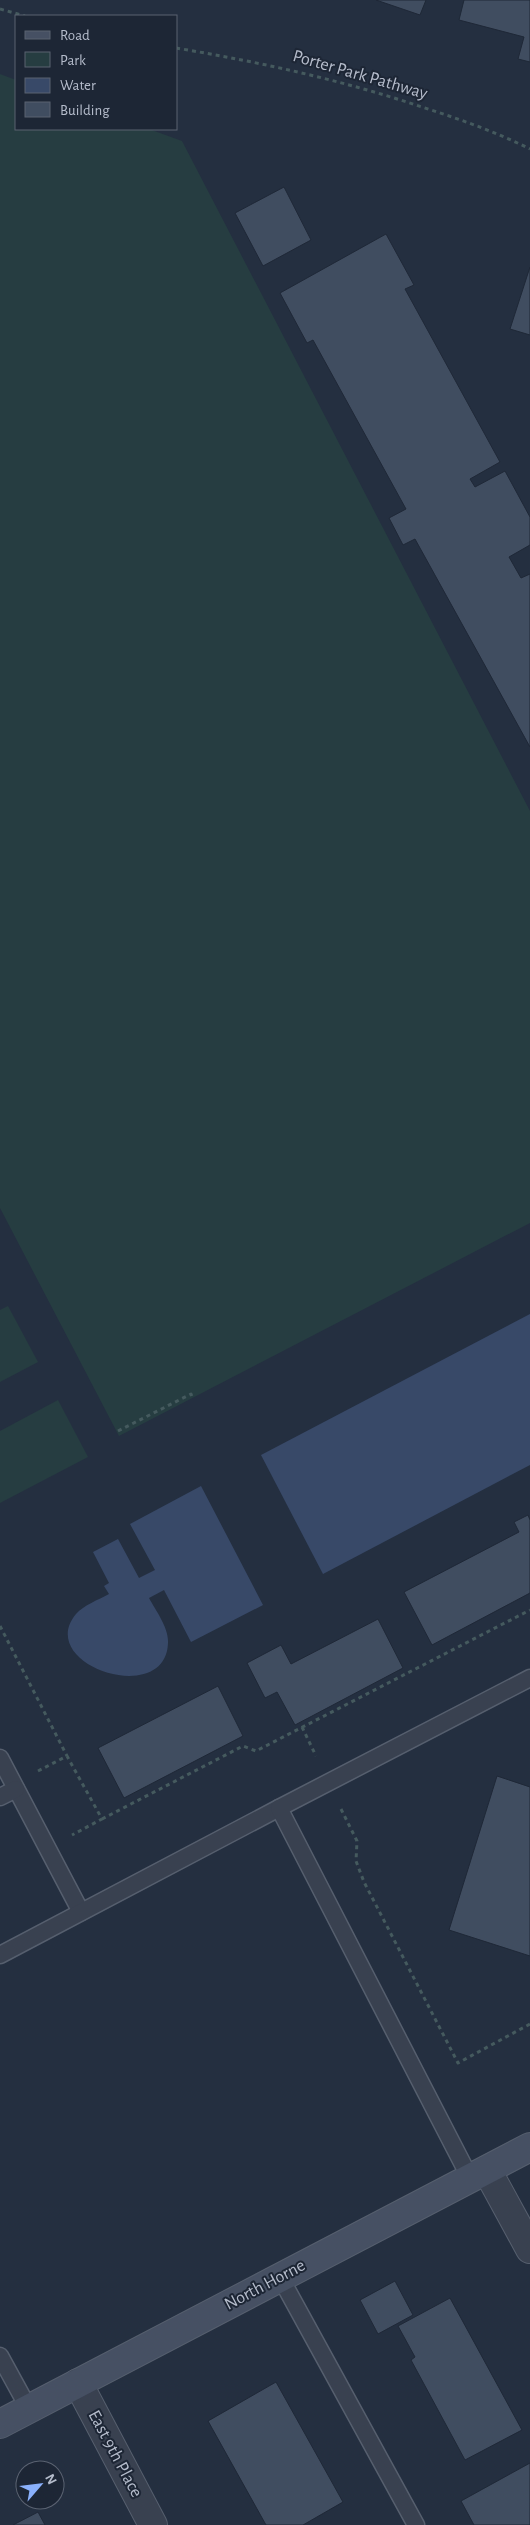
<svg xmlns="http://www.w3.org/2000/svg" width="530" height="2525" font-family="'Alegreya Sans',sans-serif">
<style>
.green{fill:#263d41}
.water{fill:#384968}
.building{fill:#404d60;stroke:#1f2837}
.lines{fill:none;stroke-linecap:round;stroke-linejoin:round}
.lane-casing{stroke:#565f6e;stroke-width:19}
.street-casing{stroke:#565f6e;stroke-width:30}
.secondary-casing{stroke:#565f6e;stroke-width:30}
.path{stroke:#455a5e;stroke-width:3;stroke-dasharray:4 4;stroke-linecap:butt}
.lane{stroke:#394150;stroke-width:16}
.street{stroke:#394150;stroke-width:28}
.secondary{stroke:#465063;stroke-width:28}
.labels{text-anchor:middle;dominant-baseline:central;stroke-width:4;stroke-linejoin:round;paint-order:stroke}
.street-label{font-size:18px;fill:#b5bccb;stroke:#1d2635}
</style>
<rect width="100%" height="100%" fill="#242f40"/>
<g class="green">
<path d="M0 74 16 80V129H149L182 141 530 811V1223L119 1436 0 1208Z"/>
<path d="M8 1306 38 1362 0 1382V1310Z"/>
<path d="M58 1400 88 1457 0 1503V1431Z"/>
</g>
<g class="water">
<path d="M530 1314V1465L323 1574 261 1455Z"/>
<path d="M201 1486 263 1605 191 1642 164 1590 149 1598C156 1611 169 1628 168 1643 166 1708 34 1665 76 1614 84 1605 98 1600 109 1594L104 1586 109 1583 93 1552 118 1539 139 1578 155 1570 130 1524Z"/>
</g>
<g class="building">
<path d="M376 0H426L420 15Z"/>
<path d="M464 0H530V62L518 59 524 37 459 20Z"/>
<path d="M284 187 311 240 263 266 235 213Z"/>
<path d="M386 234 414 285 405 289 500 462 470 479 475 487 505 471 530 517V545L509 557 521 578 530 574V747L415 539 403 545 389 518 406 509 313 340 307 343 280 293Z"/>
<path d="M530 267V335L510 329Z"/>
<path d="M528 1515 530 1520V1593L432 1645 404 1592 519 1532 514 1522Z"/>
<path d="M378 1619 403 1668 295 1725 277 1692 265 1698 247 1663 281 1645 291 1664Z"/>
<path d="M218 1686 243 1736 124 1798 98 1748Z"/>
<path d="M497 1776 530 1787V1956L449 1930Z"/>
<path d="M395 2281 413 2315 378 2334 360 2300Z"/>
<path d="M450 2298 522 2430 465 2460 411 2360 415 2357 398 2326Z"/>
<path d="M276 2382 343 2502 303 2525H266L208 2421Z"/>
<path d="M530 2463V2525H474L461 2501Z"/>
<path d="M38 2512 45 2525H13Z"/>
</g>
<g class="lines">
<g class="lane-casing">
<g id="lane">
<path d="M0 1758 81 1912"/>
<path d="M0 1797 16 1789"/>
<path d="M0 1955 279 1808"/>
<path d="M470 2178 279 1808 530 1678"/>
<path d="M280 2277 416 2525"/>
<path d="M0 2356 29 2409"/>
</g>
</g>
<g class="street-casing">
<g id="street">
<path d="M487 2170 530 2249"/>
<path d="M78 2383 153 2525"/>
</g>
</g>
<g class="secondary-casing">
<path id="secondary" d="M0 2424 530 2147"/>
</g>
<g class="path">
<path d="M0 9 25 16"/>
<path d="M176 48C265 63 346 81 431 110 465 121 498 133 530 149"/>
<path d="M118 1431 191 1394 193 1399"/>
<path d="M0 1626 67 1756"/>
<path d="M302 1727 316 1756"/>
<path d="M38 1771 67 1756 102 1819 72 1835"/>
<path d="M341 1809 357 1841 356 1861 364 1882 458 2063 530 2024"/>
<path d="M102 1819 243 1746 256 1751 530 1610"/>
</g>
<use href="#lane" class="lane"/>
<use href="#street" class="street"/>
<use href="#secondary" class="secondary"/>
</g>
<g class="labels">
<g class="street-label">
<text transform="translate(360 75) rotate(16)">Porter Park Pathway</text>
<text transform="translate(265 2285) rotate(-28)">North Horne</text>
<text transform="translate(115 2454) rotate(62)">East 9th Place</text>
</g>
</g>
<rect x="15" y="15" width="162" height="115" fill="#1d2635" stroke="#5a6271"/>
<rect x="25" y="31" width="25" height="8" fill="#465063" stroke="#5a6271"/>
<text x="60" y="40" font-size="15" fill="#b5bccb">Road</text>
<rect x="25" y="52" width="25" height="15" fill="#263d41" stroke="#5a6271"/>
<text x="60" y="65" font-size="15" fill="#b5bccb">Park</text>
<rect x="25" y="78" width="25" height="15" fill="#384968" stroke="#5a6271"/>
<text x="60" y="90" font-size="15" fill="#b5bccb">Water</text>
<rect x="25" y="102" width="25" height="15" fill="#404d60" stroke="#5a6271"/>
<text x="60" y="115" font-size="15" fill="#b5bccb">Building</text>
<g transform="translate(40 2485) rotate(62)"><circle r="24" fill="#1d2635" stroke="#5a6271"/>
<path d="M0-4L9 19L0 12L-9 19Z" fill="#8ab0fb"/>
<text y="-8" font-size="14" font-weight="bold" text-anchor="middle" fill="#b5bccb">N</text>
</g>
</svg>
